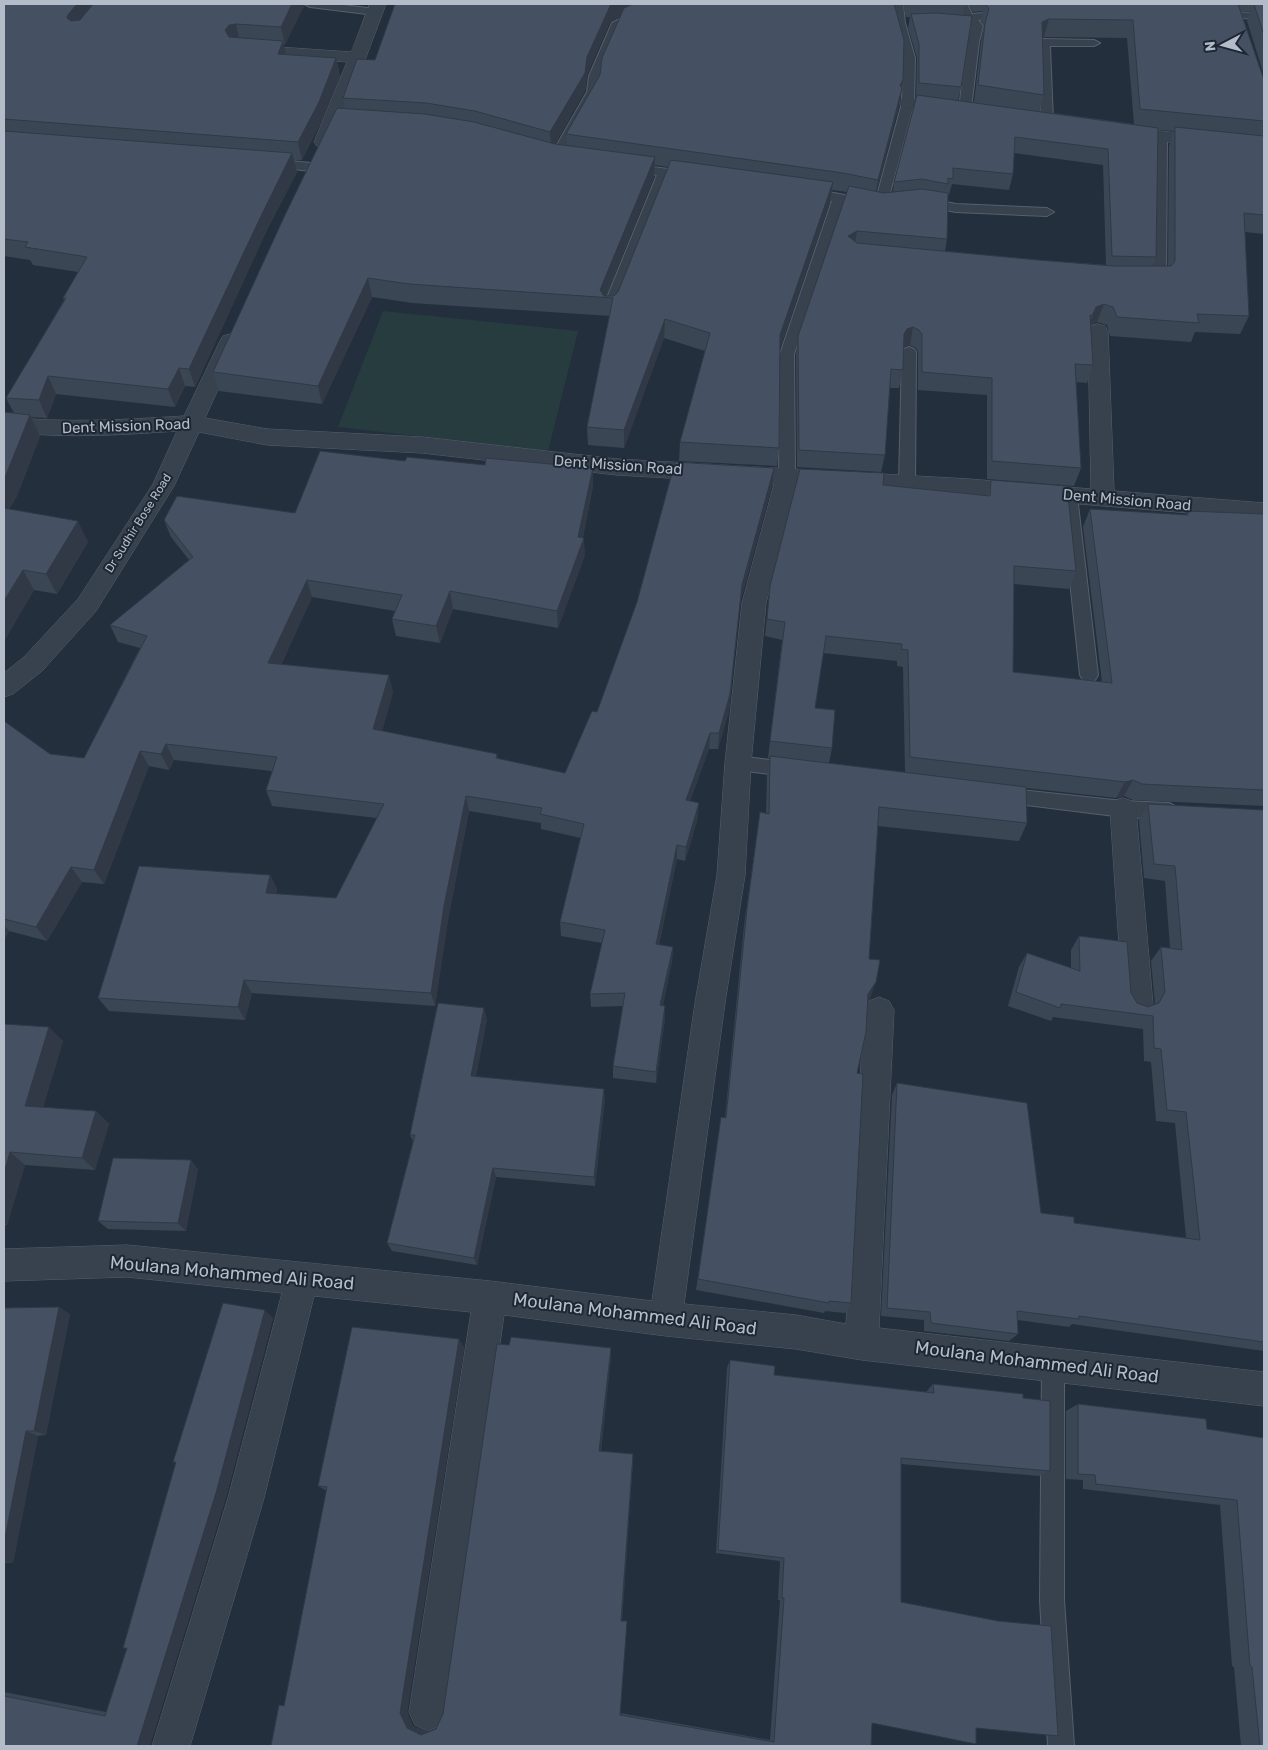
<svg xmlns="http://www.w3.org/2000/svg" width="1268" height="1750" font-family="Rubik,sans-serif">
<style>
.green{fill:#263c3f}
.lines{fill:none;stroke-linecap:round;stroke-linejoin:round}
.lane-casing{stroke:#565f6c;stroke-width:2}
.street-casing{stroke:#565f6c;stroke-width:1}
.lane{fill:#38414e;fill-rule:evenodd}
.street{fill:#38414e;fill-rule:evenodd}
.wall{fill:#3b4654;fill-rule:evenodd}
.shaded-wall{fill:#303945}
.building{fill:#455162;stroke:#303945}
.labels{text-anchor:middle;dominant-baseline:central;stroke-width:4;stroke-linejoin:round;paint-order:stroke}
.far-street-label{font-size:12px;fill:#b4bcc9;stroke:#1d2633}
.street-label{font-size:15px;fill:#b4bcc9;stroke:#1d2633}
.near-street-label{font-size:18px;fill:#b4bcc9;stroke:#1d2633}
</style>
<rect width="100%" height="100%" fill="#242f3e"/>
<path class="green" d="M383 311 578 331 548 451 338 427Z"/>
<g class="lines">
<g class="lane-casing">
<g id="lane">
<path d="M304 4H336L375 9 381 12 375 15 310 7Z"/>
<path d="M634 4H644L642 15 623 25 601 76 599 92 560 160H552L550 157 587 92 589 76 612 23 631 13Z"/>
<path d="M891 4H903L905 23 915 58 914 103 886 208H876L875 204 869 207 845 203 794 354 795 476 792 480 787 481 782 480 779 476 780 354 832 201 800 195 799 192 805 188 874 200 875 203 902 103 903 58 893 23Z"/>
<path d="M956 4H967L972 14 1006 11 1012 14 1006 17 978 20 983 26 979 42 971 109 965 113 959 109 967 42 971 27 962 18Z"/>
<path d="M1218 12 1264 13V19L1214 17 1212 15Z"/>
<path d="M1044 39 1094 40 1100 43 1094 46H1050L1053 121 1047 125 1041 121 1038 42Z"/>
<path d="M1161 134 1167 138 1166 279C1160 286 1144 285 1138 278L1140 275 1152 274 1155 138Z"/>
<path d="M269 159 311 163 317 167 311 171 265 166 263 163Z"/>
<path d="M630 164 691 172 697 176 691 180 669 177 616 310 614 313H604L602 310 657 175 626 171 624 168Z"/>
<path d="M924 198 956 204 1047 208 1054 212 1047 216 956 212 919 205 918 202 919 199Z"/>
<path d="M909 347 914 349 916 352 915 484 912 488 907 489 902 488 899 484 902 352 904 349Z"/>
<path d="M1069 491 1074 492 1077 496 1098 675 1095 680 1089 682 1083 680 1080 675 1061 496 1064 492Z"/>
<path d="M738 756 794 763 800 765 803 770 800 775 794 777 738 770 732 768 729 763 732 758Z"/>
<path d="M1003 788 1123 801 1169 803 1175 806 1178 811 1175 816 1169 819 1123 817 1003 802 997 800 994 795 997 790Z"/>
<path d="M1053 1353 1061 1356 1064 1364V1600L1074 1746H1048L1040 1600 1042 1364 1045 1356Z"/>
</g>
</g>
<g class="street-casing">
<g id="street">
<path d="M370 4H386L342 121 329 146 323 147 317 146 314 142 347 62 249 55 243 54 240 50 243 46 249 45 351 52Z"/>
<path d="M908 98 950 102 956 103 959 107 956 111 950 112 902 107 899 103 902 99Z"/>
<path d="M1122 127 1264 142V153L1116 136 1113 132 1116 128Z"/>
<path d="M1098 324 1105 326 1108 331 1114 491 1264 503V519L969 495 796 485 766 603 751 763 745 875 725 1003 684 1304 796 1315 846 1324 864 1010 869 1001 879 997 889 1001 894 1010 879 1328 1264 1372V1406L862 1360 796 1349 666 1336 504 1315 447 1712 441 1725 428 1731 415 1725 409 1712 471 1312 314 1296 264 1498 190 1746H152L228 1498 282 1293 127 1277 4 1281V1249L127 1245 490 1281 652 1301 695 1003 717 875 725 763 742 603 774 484 617 475 422 453 267 445 199 432 174 486 96 611 42 671 13 694 4 697V673L24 657 78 599 153 484 177 431C119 435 62 439 4 431V417C67 423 121 420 184 416L220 341 223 336 230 334 237 336 240 341 205 418 267 429 422 437 617 459 969 479 1091 489 1088 331 1091 326Z"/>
<path d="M1123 798 1132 801 1136 809 1153 1005 1148 1014 1138 1018 1128 1014 1123 1005 1110 809 1114 801Z"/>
</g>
</g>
<use href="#lane" class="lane"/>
<use href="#street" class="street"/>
</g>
<g class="wall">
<path d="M4 4 304 6 284 45 286 55 336 58 340 76 322 120 302 160H294L297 172 266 232 195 387 185 386 175 407 56 394 47 418 31 417 40 436 17 496 9 509 88 542 57 594 34 590 4 641V412L14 413 6 398 64 300 63 298 78 272 33 265 30 260 4 256Z"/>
<path d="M632 4 903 80 899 106 876 191 884 193 893 192 894 182 916 97 917 58 908 28 910 17H906L903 4H965L963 15 961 87 958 100 974 102 981 42 984 26 981 21 983 11 973 12 968 4H1264V75L1247 21 1250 11H1240L1264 80V234L1245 232 1249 316 1240 334 1195 332 1191 342 1110 336 1107 325 1097 322 1091 325 1093 365 1087 383 1076 382 1081 468 1074 486 987 479V395L918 390V352L916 348 910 345 904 347 903 370 899 388H890L885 455 881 472 797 467 796 354 798 336 847 192 832 190 830 202 780 348 779 448 777 466 679 461 680 442 705 351 664 338 624 448 588 445 587 427 610 316 412 303 372 297 322 404 219 391 213 372 345 109 343 98 375 60ZM621 16 600 75 566 134 567 145 555 144 585 91 587 75 610 22ZM1044 37 1127 38 1134 124 1039 111 1044 95 1042 38ZM1158 130 1174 131 1169 146 1168 266H1153L1156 257ZM1014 153 1103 165 1106 265 1038 260 945 251 947 239 948 195H949L952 184 1009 190 1013 174ZM655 165 668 167 618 292 614 296H606L654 177Z"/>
<path d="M774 468 772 486 740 603 729 711 718 749H709L690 801 698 818 685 861 677 859 659 945 673 947 672 961 663 1005 665 1018 656 1083 613 1078V1066L623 1006 591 1007 590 994 602 943 561 936 560 922 581 838 541 829V823L469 811 448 920 435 1006 252 993 245 1020 109 1011 98 998 270 875 277 889 276 894 336 898 377 818 272 806 266 790 272 771 174 760 169 770 149 766 104 884 82 882 47 941 9 931 4 940V721L50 754 84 758 140 648 118 642 110 625 189 560 171 537 164 520 295 513 593 486 583 537 585 555 558 628 453 609 440 643 396 636 392 619 395 611 312 597 281 665 393 692 382 731 497 754 498 759 565 773 597 712Z"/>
<path d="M991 480 1076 571 1069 589 1014 584 1013 672 1102 682 1083 527 1090 509 1185 515 1187 511 1264 514V806L1133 800 1124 796 1116 798 1026 788 1027 823 1019 841 878 826 869 959 870 999 867 1003 857 1073 851 1303 845 1313 825 1311 824 1313 696 1290 721 1117 725 1118 744 926 760 812 766 814 767 775 770 758H768L782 640 765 636 770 586 883 485 987 495ZM823 653 897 661V666L903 667 905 772 829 763 832 748 815 708Z"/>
<path d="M1148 804 1264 810V1351L1072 1324 1069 1327 1018 1320V1334L1009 1341 924 1331V1320L881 1316 892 1095 897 1083 1041 1213 1074 1223 1186 1238 1175 1123 1156 1121 1151 1062 1144 1061 1143 1029 1053 1017 1051 1021 1008 1006 1019 967 1027 953 1071 968V950L1079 936 1131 993 1137 1003 1148 1007 1155 1004 1151 961 1161 947 1170 948 1165 881 1144 878 1139 820Z"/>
<path d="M487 1019 476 1076 605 1099 595 1186 496 1177 477 1265 392 1251 387 1243 413 1141 410 1135Z"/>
<path d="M4 1024 63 1041 43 1107 96 1111 109 1124 95 1170 25 1165 7 1225H4Z"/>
<path d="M198 1169 186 1231 108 1229 98 1221Z"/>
<path d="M4 1308 70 1314 46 1435 38 1436 13 1563H4Z"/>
<path d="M273 1318 226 1497 150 1745 4 1746V1692L106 1712 127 1648 176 1463 173 1462Z"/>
<path d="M459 1339 464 1348 407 1712 413 1726 427 1732 436 1729 611 1356 601 1451 633 1460 622 1621 620 1713 770 1740 780 1600H778L780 1561 716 1553 727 1368 730 1360 774 1375 926 1392 933 1384 1023 1398 1050 1471 1039 1476 901 1464V1602L976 1728 872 1723 871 1746H271L279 1705H284L327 1491 318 1486Z"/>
<path d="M1078 1404 1207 1429 1264 1438V1746H1241L1234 1667 1232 1666 1220 1505 1083 1489V1480L1066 1479V1411Z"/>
</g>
<g class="shaded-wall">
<path d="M77 4H97L74 36 67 16Z"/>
<path d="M292 4H304V6L285 45 281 27Z"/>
<path d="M610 4H632L629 12 610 22 587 75 585 91 551 150 550 132 587 57Z"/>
<path d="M1049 19 1044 37 1037 40 1042 22Z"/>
<path d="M236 24 240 42 230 48 225 30 229 25Z"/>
<path d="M283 41 287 59 278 54Z"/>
<path d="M336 58 340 76 322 120 302 160 298 142Z"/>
<path d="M903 80 899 106 875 198 878 180 900 85Z"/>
<path d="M292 153 297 172 266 232 195 387 189 369 262 214Z"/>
<path d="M655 157 654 177 605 297H600V290Z"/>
<path d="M833 182 830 202 778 353 780 335Z"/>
<path d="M857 231 854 249 848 236Z"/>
<path d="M368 278 372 297 322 404 318 386Z"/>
<path d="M1104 304 1097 322 1089 325 1086 334 1096 307Z"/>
<path d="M665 319 664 338 624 448V430Z"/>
<path d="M913 327 910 345 903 347 904 334 907 329Z"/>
<path d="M179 368 185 386 175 407 168 389Z"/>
<path d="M48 376 56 394 47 418 39 400Z"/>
<path d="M30 415 40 436 17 496 4 518V478Z"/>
<path d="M593 468V486L581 546 584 538 585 555 558 628 557 611 578 537Z"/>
<path d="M774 468 772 486 740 603 729 711 718 749 719 733 742 585Z"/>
<path d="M78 521 88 542 57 594 46 574Z"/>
<path d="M23 570 34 590 4 641V601Z"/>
<path d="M307 580 312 597 274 680 268 663Z"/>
<path d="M450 591 453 609 440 643 436 626Z"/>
<path d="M389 675 393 692 378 745 373 729Z"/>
<path d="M710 733 709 749 685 815 686 800Z"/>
<path d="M166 744 174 760 169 770 161 754Z"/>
<path d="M140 751 149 766 104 884 94 870Z"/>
<path d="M1133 780 1124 796 1116 798 1125 782Z"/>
<path d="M466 796 469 811 448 920 435 1006 431 993 444 906Z"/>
<path d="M699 803 698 818 685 861 686 847Z"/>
<path d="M677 845V859L656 958V944Z"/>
<path d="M71 867 82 882 47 941 36 927Z"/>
<path d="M270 875 277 889 272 907 266 893Z"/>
<path d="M4 925 9 931 4 940Z"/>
<path d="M673 947 672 961 660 1018V1005Z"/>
<path d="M244 980 252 993 245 1020 238 1007Z"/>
<path d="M876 982 870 999 862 1010 868 994Z"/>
<path d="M665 1006V1018L656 1083V1072Z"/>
<path d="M484 1008 487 1019 474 1086 471 1076Z"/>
<path d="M49 1027 63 1041 39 1119 25 1106Z"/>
<path d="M604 1089 605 1099 595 1186 594 1177Z"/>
<path d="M96 1111 109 1124 95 1170 82 1158Z"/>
<path d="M10 1152 25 1165 7 1225 4 1223V1173Z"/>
<path d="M191 1160 198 1169 186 1231 178 1223Z"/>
<path d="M493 1168 496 1177 477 1265 474 1258Z"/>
<path d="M59 1307 70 1314 46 1435 34 1431Z"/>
<path d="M265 1310 273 1318 226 1497 150 1745 151 1746H137Z"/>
<path d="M459 1339 464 1348 407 1712 413 1726 427 1733 421 1735 407 1728 400 1713Z"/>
<path d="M611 1348V1356L600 1457 599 1451Z"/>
<path d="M26 1431 38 1436 13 1563 4 1562V1543Z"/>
<path d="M633 1454V1460L622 1622 621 1621Z"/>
</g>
<g class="building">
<path d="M4 4H77L67 16V18L71 21 80 20 93 4H292L281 27 236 24 229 25 225 30 229 37 283 41 278 54 336 58 319 102 298 142 4 119Z"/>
<path d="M395 4H611L587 57 585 73 550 132 475 111 426 103 343 98 357 59 375 60Z"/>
<path d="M633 4H894L904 40 903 80 900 85 902 88 878 180 843 173 566 134 600 75 602 58 624 8Z"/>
<path d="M985 4H1238L1264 80V121L1140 109 1133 20 1049 19 1042 22 1044 95 978 85 985 24 989 8Z"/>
<path d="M1254 4H1264V35Z"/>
<path d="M936 13 972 16 961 87 919 83V44L911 14Z"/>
<path d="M917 95 1158 128 1156 257 1112 256 1108 149 1015 137 1013 174 953 168V179L948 178V184L922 179 894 182Z"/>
<path d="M337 108 425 114 474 122 555 144 655 157 600 290 604 296H614L618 292 671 160 833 182 780 335 779 448 680 442 710 333 665 319 624 430 587 427 613 298 409 284 368 278 318 386 213 372 285 215Z"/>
<path d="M1175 127 1264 136V215L1244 213 1249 316 1197 314 1199 323 1117 317 1113 307 1104 304 1096 307 1092 316 1090 315 1093 365 1075 364 1081 468 992 461V378L922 372V334L919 330 913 327 907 329 904 334 903 370 891 369 885 455 799 450 798 336 849 186 884 193 922 189 948 193 947 239 857 231 848 236 857 243 1038 260 1113 266H1171L1175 261Z"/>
<path d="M4 131 292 153 262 214 189 369 179 368 168 389 48 376 39 400 6 398 66 298H63L87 257 25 247 28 242 4 239Z"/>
<path d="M4 412 30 415 6 475 4 478Z"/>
<path d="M320 451 405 461 407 457 485 465 486 458 593 468 578 537 584 538 557 611 450 591 436 626 392 619 402 595 307 580 268 663 389 675 373 729 497 754 496 758 565 773 592 711 597 712 637 602 675 462 774 468 742 585 730 694 719 733H710L686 800 699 803 686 847 677 845 656 944 673 947 660 1005 665 1006 656 1072 613 1066 625 993 590 994 605 930 560 922 584 824 540 814 542 808 466 796 444 906 431 993 244 980 238 1007 98 998 139 866 270 875 266 893 336 898 384 804 266 790 277 757 166 744 161 754 140 751 94 870 71 867 36 927 4 919V721L50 754 84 758 147 636 110 625 193 557 164 520 177 496 295 513Z"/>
<path d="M800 469 884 473 883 485 990 496 991 480 1067 486 1076 571 1014 566 1013 672 1112 683 1090 509 1188 515 1187 511 1264 514V790L1142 784 1133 780 1125 782 910 757 908 650 901 649 902 644 826 636 815 708 835 710 832 748 770 741 785 622 767 619 770 586Z"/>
<path d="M4 508 78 521 46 574 23 570 4 601Z"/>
<path d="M770 756 1026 787 1027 823 879 807 869 959 880 960 876 982 868 994 866 1032 857 1073 863 1074 851 1303 829 1301V1303L698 1279 721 1117 726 1118 747 909 760 812 769 814Z"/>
<path d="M1148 804 1264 810V1342L1079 1316V1319L1017 1311 1018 1334 931 1323 930 1312 887 1308 897 1083 1027 1103 1041 1213 1074 1217V1223L1200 1240 1186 1112 1167 1110 1161 1049 1154 1048 1153 1016 1061 1004 1060 1008 1016 992 1027 953 1080 971 1079 936 1127 942 1131 993 1137 1003 1148 1007 1159 1003 1165 992 1161 947 1182 950 1175 866 1154 864Z"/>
<path d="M438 1003 484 1008 471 1076 604 1089 594 1177 493 1168 474 1258 387 1243 415 1135H410Z"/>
<path d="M4 1024 49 1027 25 1106 96 1111 82 1158 10 1152 4 1173Z"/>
<path d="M113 1158 191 1160 178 1223 98 1221Z"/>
<path d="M223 1303 265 1310 216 1493 137 1746H4V1696L105 1716 127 1648H123L176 1462H173Z"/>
<path d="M59 1307 34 1431H26L4 1543V1308Z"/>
<path d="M352 1327 459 1339 400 1713 407 1728 421 1735 436 1729 443 1714 497 1344 509 1345 511 1337 611 1348 599 1451 633 1454 621 1621H627L620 1715 774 1742 784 1598H782L784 1558 718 1550 730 1360 775 1366 774 1375 934 1393 933 1384 1023 1394V1398L1050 1401V1471L901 1458V1602L998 1621 1051 1626 1058 1736 976 1728V1744L872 1723 871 1746H271L279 1705 284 1706 327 1487 318 1486Z"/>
<path d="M1078 1404 1206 1419 1207 1429 1264 1438V1746H1260L1252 1667 1250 1666 1237 1500 1096 1484 1095 1475 1078 1474Z"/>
</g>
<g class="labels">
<g class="far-street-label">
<text transform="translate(138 523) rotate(-58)">Dr Sudhir Bose Road</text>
</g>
<g class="street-label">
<text transform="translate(126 426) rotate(-2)">Dent Mission Road</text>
<text transform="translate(618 465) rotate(4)">Dent Mission Road</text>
<text transform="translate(1127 500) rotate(5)">Dent Mission Road</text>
</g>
<g class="near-street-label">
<text transform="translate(232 1273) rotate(5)">Moulana Mohammed Ali Road</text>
<text transform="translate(635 1314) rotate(7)">Moulana Mohammed Ali Road</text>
<text transform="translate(1037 1362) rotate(7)">Moulana Mohammed Ali Road</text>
</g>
</g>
<rect width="1268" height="1750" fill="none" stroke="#b4bcc9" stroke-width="10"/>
<g transform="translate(1223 45) rotate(264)" stroke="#1d2633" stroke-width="4" paint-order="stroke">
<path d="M0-4L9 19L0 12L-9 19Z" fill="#b4bcc9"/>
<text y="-8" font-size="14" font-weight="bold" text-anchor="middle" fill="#b4bcc9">N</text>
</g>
</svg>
